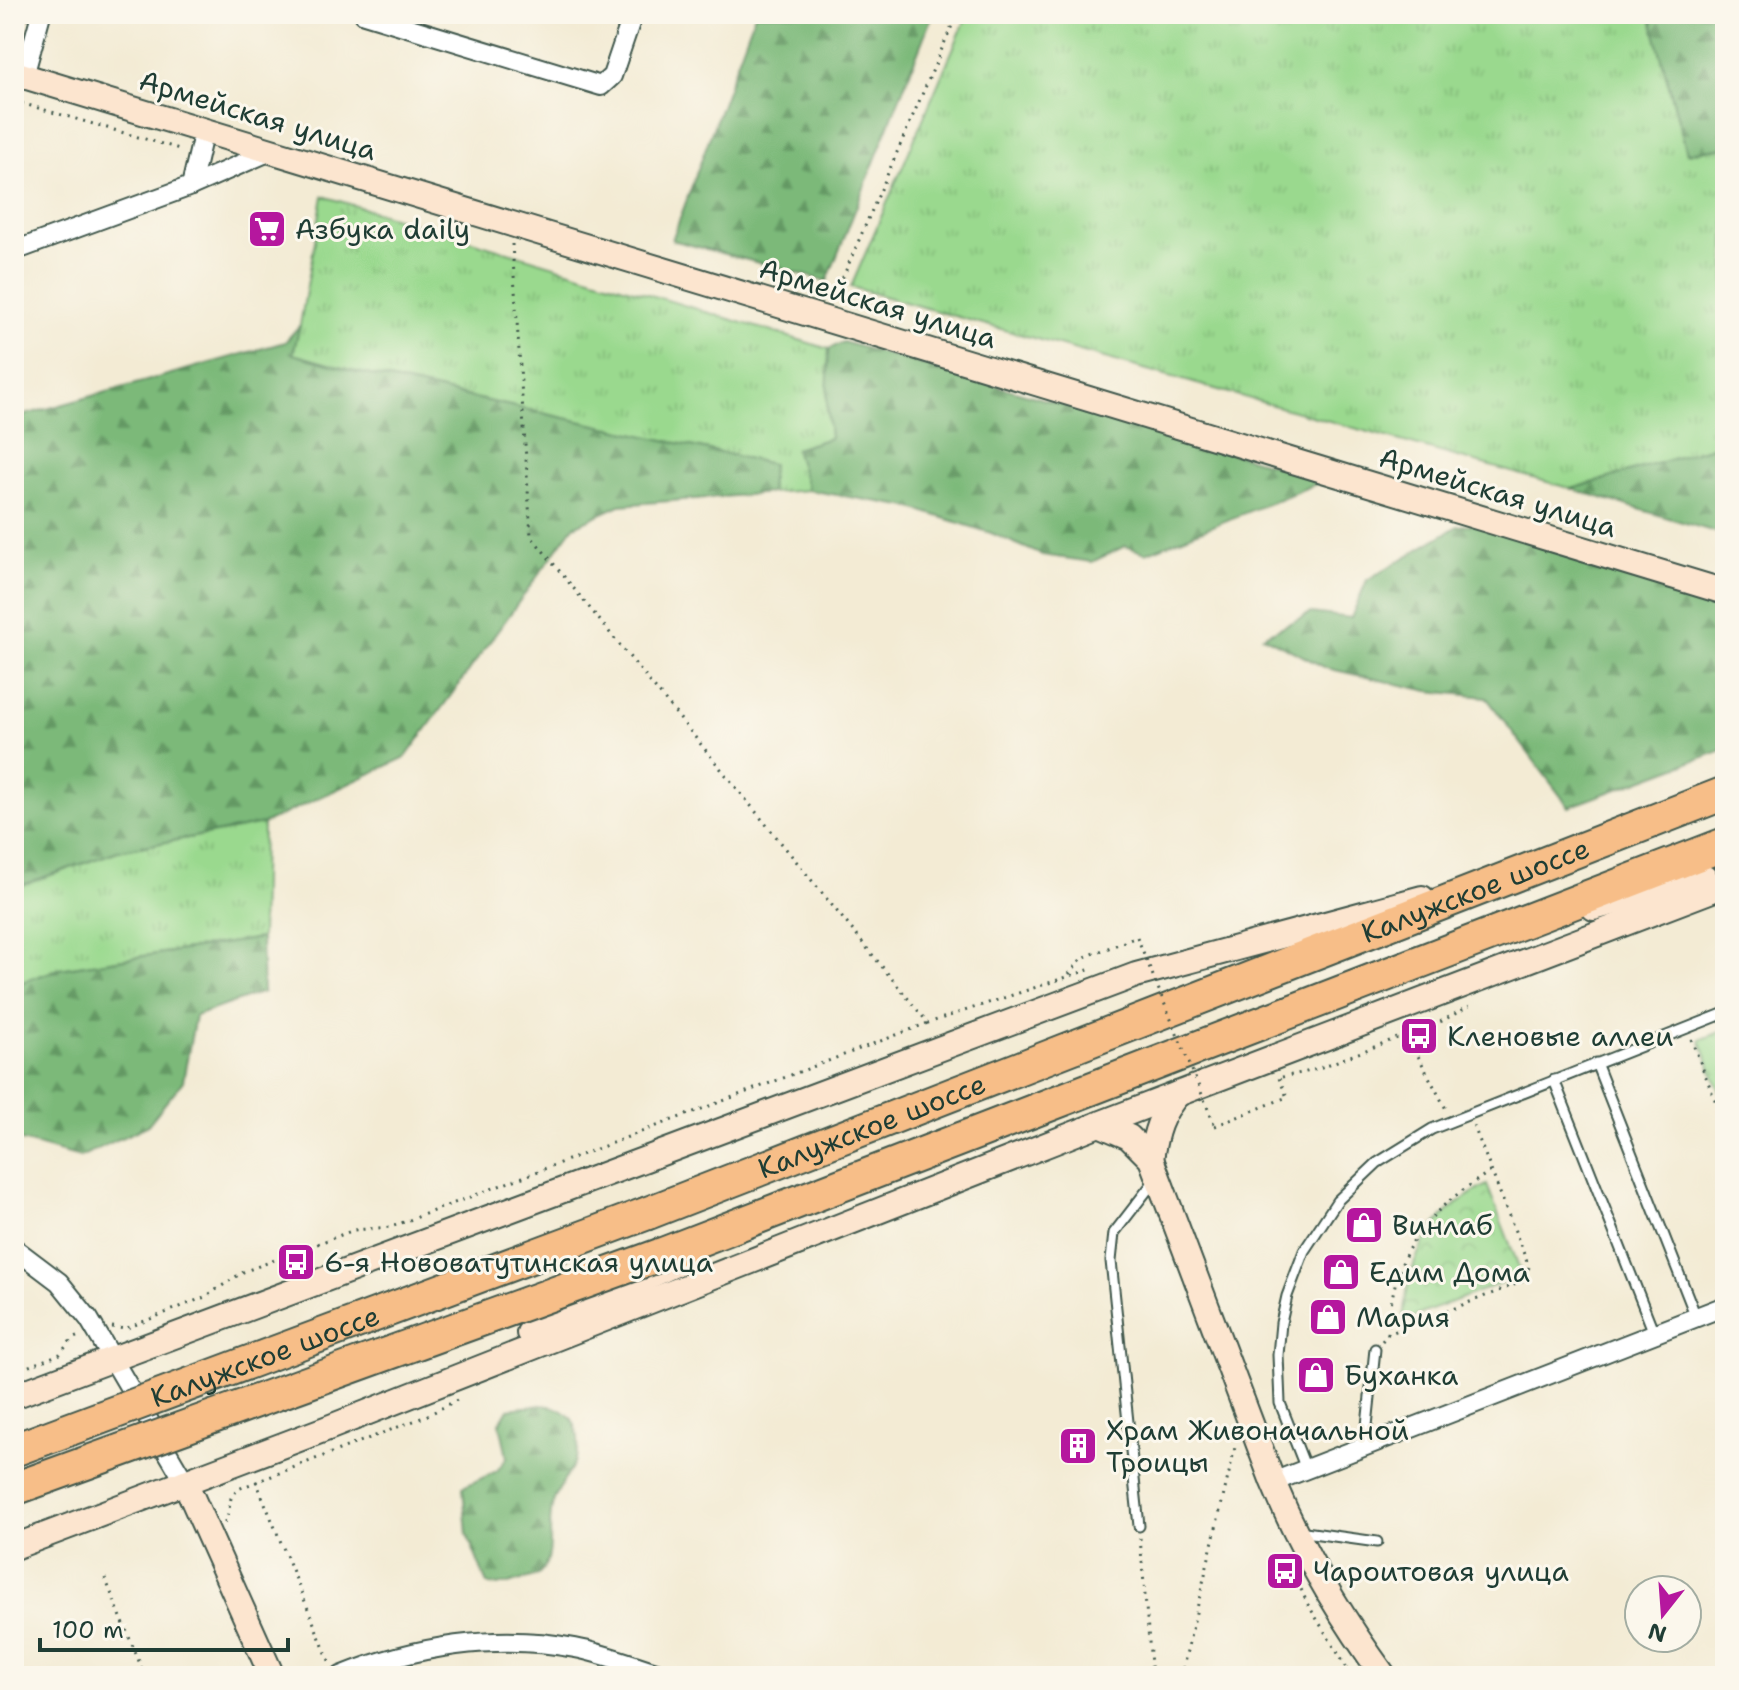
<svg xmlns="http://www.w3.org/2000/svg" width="1739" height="1690" font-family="'Shantell Sans',sans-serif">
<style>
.grass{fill:url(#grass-tufts);stroke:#5c8b61;stroke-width:2}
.forest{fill:url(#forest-firs);stroke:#4d7b56;stroke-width:2}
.park{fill:url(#park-crowns);stroke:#5c8b61;stroke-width:2}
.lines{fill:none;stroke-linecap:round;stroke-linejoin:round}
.lane-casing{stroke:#3f574c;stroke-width:13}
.street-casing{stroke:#3f574c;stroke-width:22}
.secondary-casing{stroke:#3f574c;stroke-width:28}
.highway-casing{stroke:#3f574c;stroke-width:36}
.path{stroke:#3f574c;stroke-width:3;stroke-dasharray:2 6;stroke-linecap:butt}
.lane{stroke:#fff;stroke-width:9}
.street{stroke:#fff;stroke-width:18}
.secondary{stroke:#fce5cf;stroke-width:24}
.highway{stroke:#f7be88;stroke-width:32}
.highway-bridge-casing{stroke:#3f574c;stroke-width:36;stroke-linecap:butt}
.path-bridge{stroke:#3f574c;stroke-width:3;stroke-dasharray:2 6;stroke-linecap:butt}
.highway-bridge{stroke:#f7be88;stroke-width:32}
.labels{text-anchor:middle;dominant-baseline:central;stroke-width:6;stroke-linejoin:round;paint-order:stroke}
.street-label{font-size:28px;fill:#1f3d34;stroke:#fbf7ec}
.poi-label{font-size:28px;fill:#1f3d34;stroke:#fbf7ec;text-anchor:start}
</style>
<defs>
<pattern id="grass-tufts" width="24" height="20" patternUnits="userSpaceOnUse" patternTransform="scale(2)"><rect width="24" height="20" fill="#9ad98e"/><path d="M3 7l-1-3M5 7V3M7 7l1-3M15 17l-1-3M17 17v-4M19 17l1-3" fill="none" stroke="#84bb7b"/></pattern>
<pattern id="forest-firs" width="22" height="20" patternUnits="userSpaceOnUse" patternTransform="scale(2)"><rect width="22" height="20" fill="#7bb979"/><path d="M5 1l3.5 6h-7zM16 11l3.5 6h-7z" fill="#649864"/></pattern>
<pattern id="park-crowns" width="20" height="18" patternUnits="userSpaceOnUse" patternTransform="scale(2)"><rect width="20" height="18" fill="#9ad98e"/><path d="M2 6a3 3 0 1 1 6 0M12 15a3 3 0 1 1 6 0" fill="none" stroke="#84bb7b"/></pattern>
</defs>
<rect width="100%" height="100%" fill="#fbf7ec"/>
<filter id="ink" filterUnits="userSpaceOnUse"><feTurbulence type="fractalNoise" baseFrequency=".0125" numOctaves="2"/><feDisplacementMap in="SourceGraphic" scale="16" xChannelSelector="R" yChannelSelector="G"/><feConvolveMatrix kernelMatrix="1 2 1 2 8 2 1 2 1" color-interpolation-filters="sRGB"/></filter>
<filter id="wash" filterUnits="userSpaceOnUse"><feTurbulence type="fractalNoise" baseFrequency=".006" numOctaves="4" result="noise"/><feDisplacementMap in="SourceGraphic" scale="32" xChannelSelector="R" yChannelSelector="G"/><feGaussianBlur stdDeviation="1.8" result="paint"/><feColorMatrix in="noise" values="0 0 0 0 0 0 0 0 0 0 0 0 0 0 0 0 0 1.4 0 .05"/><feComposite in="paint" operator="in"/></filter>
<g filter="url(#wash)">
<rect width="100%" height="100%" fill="#f3ebd4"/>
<g class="grass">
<path d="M968 14H1650L1687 153 1725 147V443L1572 489 851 287Z"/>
<path d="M323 196 829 349 827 402 830 438 795 449 808 490 770 493 772 464 357 372 292 354 300 325Z"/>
<path d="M263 824 261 938 59 969 14 985V888L118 851Z"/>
</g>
<g class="forest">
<path d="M755 14H933L827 281 672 240Z"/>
<path d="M1650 14H1725V147L1687 153Z"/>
<path d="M300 325 293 354 357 372 772 464 770 493 620 505 574 526 406 757 263 824 118 851 14 888V418L285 342Z"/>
<path d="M843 342 1326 480 1146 553 1125 546 1092 562 1042 555 991 533 909 507 808 490 795 449 830 438 827 402 829 349Z"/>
<path d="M1725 443V535L1572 489Z"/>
<path d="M1489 522 1725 597V749L1569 807 1486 697 1429 691 1326 668 1263 636 1311 613 1351 618 1367 580 1458 526Z"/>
<path d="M261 938 263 992 195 1016 183 1081 147 1126 80 1157 14 1139V985L59 969Z"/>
<path d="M543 1405C559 1407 571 1412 576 1428 586 1463 562 1474 553 1503 547 1522 553 1541 548 1559 547 1565 541 1571 538 1575L505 1585 487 1584 467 1534 463 1487 497 1471 507 1457 500 1423 508 1409Z"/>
</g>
<g class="park">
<path d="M1725 1030V1105L1700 1040Z"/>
<path d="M1487 1185 1522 1275 1403 1321C1408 1259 1428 1214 1487 1185Z"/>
</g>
</g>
<g filter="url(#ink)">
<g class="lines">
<g class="lane-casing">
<g id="lane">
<path d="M1596 1063 1696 1317"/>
<path d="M1554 1080 1654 1333"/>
<path d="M1365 1445 1375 1349"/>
<path d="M1306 1469 1280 1403 1278 1355 1281 1323 1287 1296 1304 1251 1337 1201 1377 1163 1432 1129 1725 1013"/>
<path d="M1139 1526 1111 1261 1114 1233 1155 1180"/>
<path d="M1298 1531 1377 1542"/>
</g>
</g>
<g class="street-casing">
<g id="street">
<path d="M364 14 601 86 612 76 633 14"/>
<path d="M24 76 41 14"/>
<path d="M191 186 204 130"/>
<path d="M14 251 191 186 273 150"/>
<path d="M14 1248 59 1282 89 1319 185 1482"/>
<path d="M1273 1482 1725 1306"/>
<path d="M341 1676C414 1646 497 1633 575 1648 607 1654 638 1667 669 1676"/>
</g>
</g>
<g class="secondary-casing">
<g id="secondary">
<path d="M14 73 1725 592"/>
<path d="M1594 908 1705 878"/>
<path d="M1099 1124 1129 1137 1151 1159 1273 1482C1302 1552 1340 1616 1384 1676"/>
<path d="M1151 1159C1155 1133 1160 1114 1178 1094"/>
<path d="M529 1333 684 1260"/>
<path d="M14 1396 1136 975 1422 898"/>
<path d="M185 1482 272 1676"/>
<path d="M14 1547 328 1428 1099 1124 1725 885"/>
</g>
</g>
<g class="highway-casing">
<g id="highway">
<path id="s1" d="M648 1213 1725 793"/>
<path d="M660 1255 1725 844"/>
</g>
</g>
<g class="path">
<path d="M14 101 183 150"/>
<path d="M512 244 531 536 928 1023 1091 969"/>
<path d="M833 300 957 14"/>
<path d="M1069 974 1082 958 1137 937"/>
<path d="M1407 1035 1446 1109"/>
<path d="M1691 1039 1725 1125"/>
<path d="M1282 1077 1311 1071 1442 1021 1469 1006"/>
<path d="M1215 1126 1287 1097 1279 1078"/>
<path d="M112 1327 125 1329 205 1297 243 1272 354 1230 391 1227 928 1023"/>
<path d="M1388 1334C1393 1250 1422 1215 1491 1171"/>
<path d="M1382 1341 1388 1334 1524 1281 1529 1267 1473 1124"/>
<path d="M14 1372 60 1354 72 1339 79 1336"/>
<path d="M256 1481 330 1663"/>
<path d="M224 1522 227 1520 231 1498 238 1489 424 1417 459 1399"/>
<path d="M1140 1538 1152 1676"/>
<path d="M105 1578 145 1676"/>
<path d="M1298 1582 1307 1603 1352 1676"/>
<path d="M528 1676 530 1669"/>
<path d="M1181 1676 1236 1443"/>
</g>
<use href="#lane" class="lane"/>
<use href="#street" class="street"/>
<use href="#secondary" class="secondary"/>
<use href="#highway" class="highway"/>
<g class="highway-bridge-casing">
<g id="highway-bridge">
<path id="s2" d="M14 1450 648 1213"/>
<path d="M14 1489 660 1255"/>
</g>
</g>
<path class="path-bridge" d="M1137 937 1215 1126"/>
<use href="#highway-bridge" class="highway-bridge"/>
</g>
</g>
<defs>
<g id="supermarket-square" transform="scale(2)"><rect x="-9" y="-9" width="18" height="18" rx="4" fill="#b5179e" stroke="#fbf7ec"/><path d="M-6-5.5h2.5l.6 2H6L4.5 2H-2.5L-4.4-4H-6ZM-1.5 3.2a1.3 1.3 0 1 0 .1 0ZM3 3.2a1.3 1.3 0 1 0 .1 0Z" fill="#fff"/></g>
<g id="bus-square" transform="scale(2)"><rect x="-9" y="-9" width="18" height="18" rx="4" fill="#b5179e" stroke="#fbf7ec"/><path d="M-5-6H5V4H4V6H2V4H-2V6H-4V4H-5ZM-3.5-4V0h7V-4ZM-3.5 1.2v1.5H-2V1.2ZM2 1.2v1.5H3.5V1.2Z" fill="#fff"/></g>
<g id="shop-square" transform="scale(2)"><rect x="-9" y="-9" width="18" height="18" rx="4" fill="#b5179e" stroke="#fbf7ec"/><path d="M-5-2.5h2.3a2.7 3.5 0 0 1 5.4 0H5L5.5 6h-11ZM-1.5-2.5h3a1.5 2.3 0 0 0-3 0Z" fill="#fff"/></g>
<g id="building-square" transform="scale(2)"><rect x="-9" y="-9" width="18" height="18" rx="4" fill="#b5179e" stroke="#fbf7ec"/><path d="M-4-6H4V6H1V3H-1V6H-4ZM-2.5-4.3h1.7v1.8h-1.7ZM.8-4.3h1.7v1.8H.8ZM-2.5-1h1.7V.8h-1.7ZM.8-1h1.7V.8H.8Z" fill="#fff"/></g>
</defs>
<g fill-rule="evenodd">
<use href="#supermarket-square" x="267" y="229"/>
<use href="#bus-square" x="1419" y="1036"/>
<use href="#shop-square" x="1364" y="1225"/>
<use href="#bus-square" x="296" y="1262"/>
<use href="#shop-square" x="1341" y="1272"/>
<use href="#shop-square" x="1328" y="1317"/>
<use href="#shop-square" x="1316" y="1375"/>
<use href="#building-square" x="1078" y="1446"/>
<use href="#bus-square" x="1285" y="1571"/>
</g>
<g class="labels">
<g class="street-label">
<text transform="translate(258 115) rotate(17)">Армейская улица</text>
<text transform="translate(878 303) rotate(17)">Армейская улица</text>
<text transform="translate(1498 492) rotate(17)">Армейская улица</text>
<text stroke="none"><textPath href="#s1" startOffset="888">Калужское шоссе</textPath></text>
<text stroke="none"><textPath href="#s1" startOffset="240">Калужское шоссе</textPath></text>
<text stroke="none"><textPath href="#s2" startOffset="268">Калужское шоссе</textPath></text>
</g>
<g class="poi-label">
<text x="295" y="229">Азбука daily</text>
<text x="1447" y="1036">Кленовые аллеи</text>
<text x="1392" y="1225">Винлаб</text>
<text x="324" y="1262">6-я Нововатутинская улица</text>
<text x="1369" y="1272">Едим Дома</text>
<text x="1356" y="1317">Мария</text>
<text x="1344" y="1375">Буханка</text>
<text x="1106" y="1430">Храм Живоначальной<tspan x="1106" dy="32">Троицы</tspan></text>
<text x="1313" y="1571">Чароитовая улица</text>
</g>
</g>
<rect width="1739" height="1690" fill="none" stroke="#fbf7ec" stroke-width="48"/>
<g transform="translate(1663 1614) rotate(197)"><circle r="38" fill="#fbf7ec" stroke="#a3ada2" stroke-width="2"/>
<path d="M0-6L14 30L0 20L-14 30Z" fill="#b5179e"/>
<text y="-12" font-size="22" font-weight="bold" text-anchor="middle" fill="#1f3d34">N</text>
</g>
<path d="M40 1638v12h248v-12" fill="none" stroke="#1f3d34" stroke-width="4"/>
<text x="52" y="1638" font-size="24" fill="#1f3d34" stroke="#fbf7ec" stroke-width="6" paint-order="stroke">100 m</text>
</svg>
